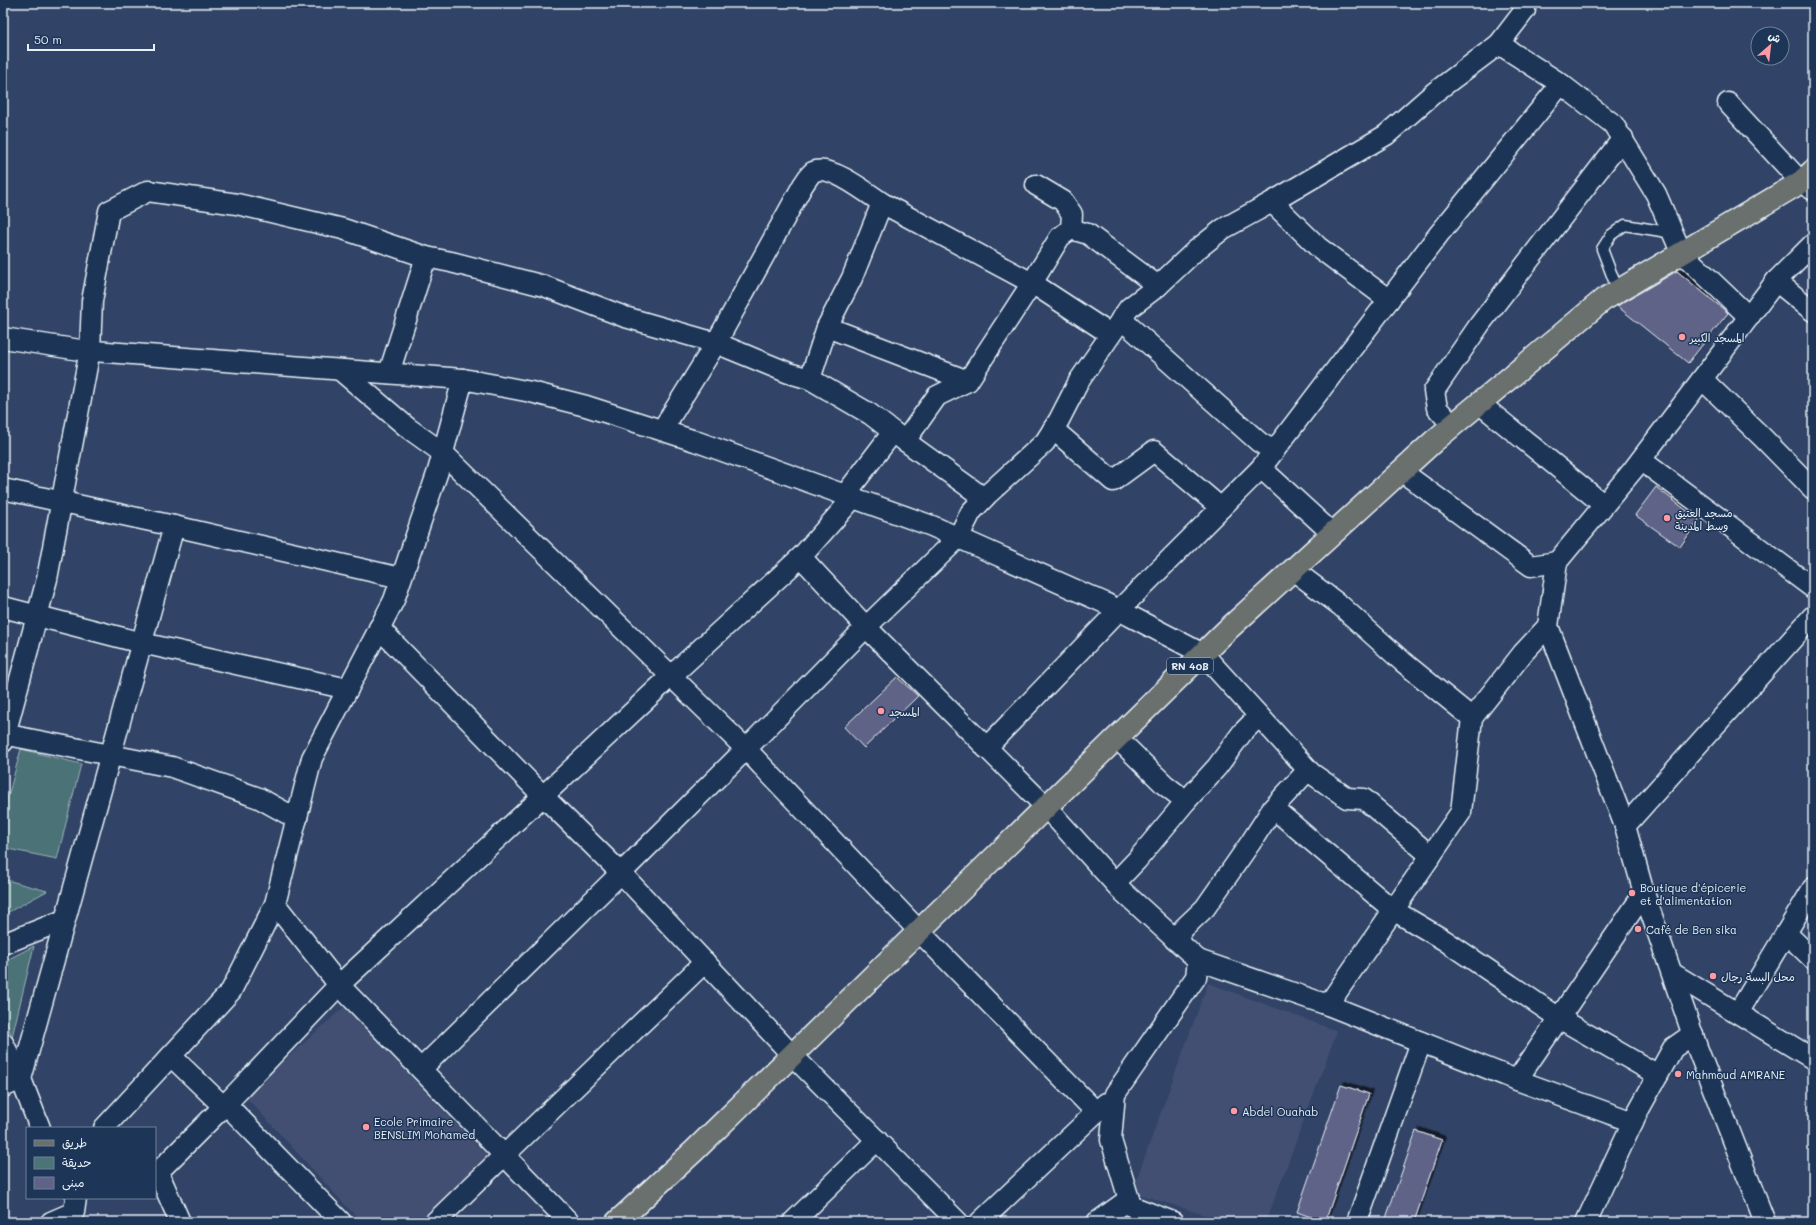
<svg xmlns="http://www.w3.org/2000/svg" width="1816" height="1225" font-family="Mali,'Playpen Sans Arabic',sans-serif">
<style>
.built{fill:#425073}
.green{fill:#4c7377;stroke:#9ab2b8}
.building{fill:#606388;stroke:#e8f1f8;filter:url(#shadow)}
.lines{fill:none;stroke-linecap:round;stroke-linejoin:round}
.service-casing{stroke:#e8f1f8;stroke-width:13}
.minor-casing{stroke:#e8f1f8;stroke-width:23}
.primary-casing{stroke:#e8f1f8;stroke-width:25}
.service{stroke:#1d3557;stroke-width:10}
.minor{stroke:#1d3557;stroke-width:20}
.primary{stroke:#6b706d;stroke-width:22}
.poi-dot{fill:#ff9aa2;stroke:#1d3557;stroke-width:1.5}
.labels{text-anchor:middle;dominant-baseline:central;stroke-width:3;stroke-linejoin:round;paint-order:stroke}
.shield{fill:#1d3557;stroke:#abb9c8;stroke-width:1}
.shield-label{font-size:10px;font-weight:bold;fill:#e8f1f8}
.poi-label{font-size:11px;fill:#e8f1f8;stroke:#1d3557;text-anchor:start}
</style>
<defs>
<filter id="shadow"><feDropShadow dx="3.5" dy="-3.5" stdDeviation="0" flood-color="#0009"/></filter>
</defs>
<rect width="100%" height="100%" fill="#314366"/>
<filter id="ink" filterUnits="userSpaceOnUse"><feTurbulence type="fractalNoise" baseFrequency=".025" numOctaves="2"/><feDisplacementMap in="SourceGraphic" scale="8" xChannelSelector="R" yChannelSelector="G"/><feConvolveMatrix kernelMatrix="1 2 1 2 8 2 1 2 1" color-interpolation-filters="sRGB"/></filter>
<g filter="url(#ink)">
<g class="built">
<path d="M1208 983 1337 1031 1266 1222H1227L1132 1192Z"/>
<path d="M344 1007 488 1157 422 1222H361L245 1096Z"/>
</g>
<g class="green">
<path d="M21 749 81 764 57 859 3 848V815Z"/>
<path d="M3 879 47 891 3 915Z"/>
<path d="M34 946 12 1037 3 1014V962Z"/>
</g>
<g class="building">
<path d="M1677 271 1728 313 1688 363 1617 306Z"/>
<path d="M1656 487 1699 520 1680 547 1635 515Z"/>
<path d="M897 677 918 696 864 748 844 727Z"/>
<path d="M1341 1085 1369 1094 1325 1222 1297 1212Z"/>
<path d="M1416 1131 1442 1140 1414 1222H1399L1386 1218Z"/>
</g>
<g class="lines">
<g class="service-casing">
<path id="service" d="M1618 291 1602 249 1611 235 1625 225 1673 233"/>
</g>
<g class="minor-casing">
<g id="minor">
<path d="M1525 10 1499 44 1561 84"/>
<path d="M1728 103 1801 182 1813 190"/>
<path d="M1036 185 1063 201 1072 214 1071 229"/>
<path d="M1776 281 1813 311"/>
<path d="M1389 300 1318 247 1272 202 1386 135 1435 92 1499 44"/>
<path d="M1121 319 1259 442 1274 451"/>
<path d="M827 327 968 381"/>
<path d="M3 338 80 350 463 379 531 392 586 406 695 441 845 495 932 526 1105 603 1203 654 1311 773 1347 798 1364 799 1431 856"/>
<path d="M340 370 408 428 443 453 671 676 543 796 621 873 746 749 671 676 801 557"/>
<path d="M389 373 426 257 451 262 544 286 625 317 716 343 803 185C806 181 809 175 813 172 829 163 869 194 882 203"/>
<path d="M1702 379 1763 438 1813 489"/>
<path d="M1479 403 1604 505"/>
<path d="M1452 425 1437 408 1434 391 1480 324 1623 138"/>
<path d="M1053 429 1113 481 1154 451 1221 508"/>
<path d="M662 430 716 343 789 373 810 379"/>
<path d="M905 441 870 414 810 379 827 327 852 278 882 203 1032 283 1060 237 1071 229 1088 234 1158 286"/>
<path d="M1641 460 1813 588"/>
<path d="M1261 468 1439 234 1561 84 1613 124 1656 194 1681 252 1749 317"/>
<path d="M1401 471 1531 566 1557 562"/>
<path d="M3 489 174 526 401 578"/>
<path d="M845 495 893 432"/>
<path d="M853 498 801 557 866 627 958 538 971 512 988 494 1045 442 1059 420 1079 381 1129 308 1158 286 1195 251 1223 229 1272 202"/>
<path d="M984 498 905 441 937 396 968 381 1032 283 1110 334"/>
<path d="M1293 570 1341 606 1403 662 1472 718 1523 653 1548 626"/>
<path d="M3 607 142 643 348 689"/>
<path d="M3 734 172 767 259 798 297 819"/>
<path d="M3 742 47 579 90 350 92 301 109 211 148 191 237 204 343 229 426 257"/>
<path d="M986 748 1119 610 1261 468 1333 534"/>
<path d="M1308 770 1273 808 1393 910 1444 940 1559 1018 1658 1075"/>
<path d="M1186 801 1217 767 1242 733 1259 716"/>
<path d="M1625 826 1813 616"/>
<path d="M1115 883 1137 860 1186 801 1165 785 1117 738"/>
<path d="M275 904 339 985 543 796 379 628"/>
<path d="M1786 933 1813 959"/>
<path d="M1175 940 1184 928 1205 908 1251 842 1273 808"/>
<path d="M3 944 64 920"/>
<path d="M1198 960 1328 1005 1517 1080 1633 1122"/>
<path d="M1672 973 1813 1059"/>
<path d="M1328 1005 1461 812 1472 718"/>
<path d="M1738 1013 1813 888"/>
<path d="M3 1043 21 1079 40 1128"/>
<path d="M171 1056 223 1106"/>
<path d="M421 1069 621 873 792 1055 958 1222"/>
<path d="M1517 1080 1644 893"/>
<path d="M3 1087 21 1079 174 526"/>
<path d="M1096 1112 919 931 746 749 866 627 1046 807 1120 889 1198 960 1196 977 1115 1094 1111 1140 1131 1206 1173 1222"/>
<path d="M104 1128 231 991 275 904 312 758 394 600 438 471 463 379"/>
<path d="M158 1172 180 1222"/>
<path d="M155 1173 158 1172 226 1104"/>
<path d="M51 1222 74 1212 76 1198"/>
<path d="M341 1222 226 1104 339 985 569 1222"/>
<path d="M435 1222 705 962"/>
<path d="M793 1222 877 1140"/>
<path d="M980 1222 1106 1103"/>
<path d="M1097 1222 1129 1199"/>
<path d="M1357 1222 1421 1042"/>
<path d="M1586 1222 1637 1113 1673 1048 1693 1034"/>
<path d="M1765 1222 1698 1050 1644 893 1625 826 1548 626 1557 562 1633 470 1776 281 1813 244"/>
</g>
</g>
<g class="primary-casing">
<path id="primary" d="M617 1222 694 1151 1226 631 1434 441 1603 300 1801 182 1813 171"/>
</g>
<use href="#service" class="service"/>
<use href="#minor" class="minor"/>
<use href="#primary" class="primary"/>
</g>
</g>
<g class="poi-dot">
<circle cx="1682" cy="337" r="4"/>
<circle cx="1667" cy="518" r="4"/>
<circle cx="881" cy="711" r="4"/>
<circle cx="1632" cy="893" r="4"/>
<circle cx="1638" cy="929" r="4"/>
<circle cx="1713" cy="976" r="4"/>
<circle cx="1678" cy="1074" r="4"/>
<circle cx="1234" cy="1111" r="4"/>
<circle cx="366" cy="1127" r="4"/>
</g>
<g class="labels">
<rect class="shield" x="1167" y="658" width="46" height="16" rx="3"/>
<g class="shield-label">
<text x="1190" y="666">RN 40B</text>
</g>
<g class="poi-label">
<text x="1690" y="337">المسجد الكبير</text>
<text x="1675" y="512">مسجد العتيق<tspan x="1675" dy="13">وسط المدينة</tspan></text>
<text x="889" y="711">المسجد</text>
<text x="1640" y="887">Boutique d'épicerie<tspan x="1640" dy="13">et d'alimentation</tspan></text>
<text x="1646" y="929">Café de Ben sika</text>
<text x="1721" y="976">محل البسة رجال</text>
<text x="1686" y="1074">Mahmoud AMRANE</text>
<text x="1242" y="1111">Abdel Ouahab</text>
<text x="374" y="1121">Ecole Primaire<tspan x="374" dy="13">BENSLIM Mohamed</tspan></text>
</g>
</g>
<rect width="1816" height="1225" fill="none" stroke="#1d3557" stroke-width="16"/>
<rect x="8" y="8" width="1800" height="1209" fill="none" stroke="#e8f1f8" stroke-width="1.5" filter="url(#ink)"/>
<rect x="26" y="1127" width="130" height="72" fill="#1d3557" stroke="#6e8097"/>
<rect x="34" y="1140" width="20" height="6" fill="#6b706d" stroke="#6e8097"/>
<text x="62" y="1147" font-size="12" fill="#e8f1f8">طريق</text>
<rect x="34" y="1157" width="20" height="12" fill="#4c7377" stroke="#6e8097"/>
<text x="62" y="1167" font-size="12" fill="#e8f1f8">حديقة</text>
<rect x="34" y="1177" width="20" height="12" fill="#606388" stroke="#6e8097"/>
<text x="62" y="1187" font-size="12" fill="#e8f1f8">مبنى</text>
<g transform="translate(1770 46) rotate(28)"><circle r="19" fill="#1d3557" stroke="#6e8097"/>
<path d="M0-3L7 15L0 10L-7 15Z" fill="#ff9aa2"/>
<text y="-6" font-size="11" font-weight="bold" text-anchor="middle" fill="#e8f1f8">ش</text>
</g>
<path d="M28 44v6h126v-6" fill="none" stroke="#e8f1f8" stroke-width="2"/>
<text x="34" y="44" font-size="12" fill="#e8f1f8" stroke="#1d3557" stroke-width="3" paint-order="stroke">50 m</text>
</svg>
